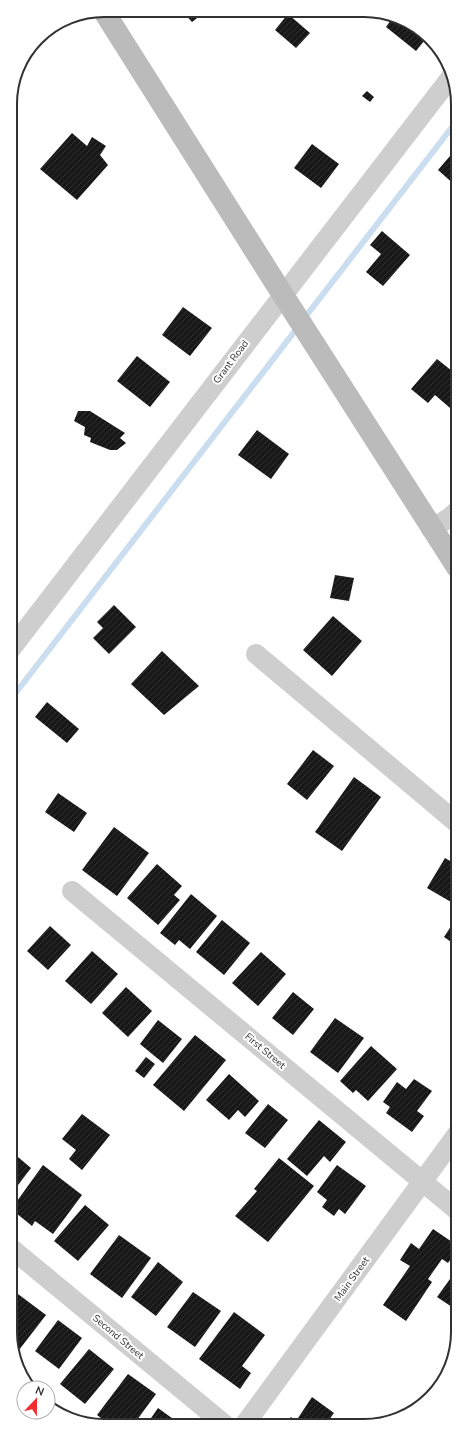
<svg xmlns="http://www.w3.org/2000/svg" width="468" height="1436" font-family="'Nunito Sans',sans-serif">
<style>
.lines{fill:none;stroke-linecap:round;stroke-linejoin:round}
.stream{stroke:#cadeef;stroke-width:6}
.building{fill:url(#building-hatch)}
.street{stroke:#cecece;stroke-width:20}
.secondary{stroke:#bbb;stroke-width:22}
.labels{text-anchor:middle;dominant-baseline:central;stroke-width:4;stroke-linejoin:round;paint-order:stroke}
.street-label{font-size:10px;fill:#313131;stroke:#fff}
.rim{fill:none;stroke:#313131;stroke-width:2}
</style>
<defs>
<pattern id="building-hatch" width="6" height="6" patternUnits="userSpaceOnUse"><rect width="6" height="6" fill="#181818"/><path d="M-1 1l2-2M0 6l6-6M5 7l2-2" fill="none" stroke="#313131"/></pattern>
</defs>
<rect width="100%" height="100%" fill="#fff"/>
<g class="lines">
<g class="stream">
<path d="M303 320 456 122"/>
<path d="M11 699 298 327"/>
</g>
</g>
<g class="building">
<path d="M182 11H197L201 15 192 22Z"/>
<path d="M288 14 310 33 296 48 275 30Z"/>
<path d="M393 17 428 36 416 51 386 27Z"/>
<path d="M367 91 374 97 370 102 362 96Z"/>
<path d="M72 133 87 146 92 137 106 146 100 155 108 165 77 200 40 169Z"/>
<path d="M312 144 339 164 321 188 294 168Z"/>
<path d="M456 149V186L438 170Z"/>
<path d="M382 231 410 255 383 286 366 272 381 254 370 245Z"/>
<path d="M456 256V270L450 265Z"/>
<path d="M183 307 212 328 190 356 162 335Z"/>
<path d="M137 356 170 382 150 407 117 381Z"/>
<path d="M437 359 457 375V414L435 395 428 403 411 389Z"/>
<path d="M78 411H90L125 433 120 438 126 443 117 450H110L90 442 91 438 84 435 85 427 74 421Z"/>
<path d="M257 430 289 454 271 479 238 455Z"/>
<path d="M335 575 354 578 349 601 330 598Z"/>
<path d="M114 605 136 627 109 654 93 638 103 628 97 622Z"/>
<path d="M333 616 362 641 332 676 303 650Z"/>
<path d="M162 651 199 686 164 715 131 684Z"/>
<path d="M47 702 79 729 67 743 35 717Z"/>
<path d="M313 750 334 766 307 800 287 784Z"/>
<path d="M354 777 381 797 342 851 315 832Z"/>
<path d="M58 793 87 813 74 832 45 812Z"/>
<path d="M114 827 149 853 117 896 82 870Z"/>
<path d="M445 858 457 865V893L451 902 427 888Z"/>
<path d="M157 864 182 886 174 895 180 900 158 925 127 898Z"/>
<path d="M191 894 217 916 190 949 179 940 175 945 160 933Z"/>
<path d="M457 917V946L444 937Z"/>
<path d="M222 920 250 943 224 975 196 952Z"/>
<path d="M50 926 71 945 48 970 27 951Z"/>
<path d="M92 951 118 974 91 1004 65 981Z"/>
<path d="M261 952 286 974 258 1006 232 983Z"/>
<path d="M126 987 152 1011 128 1037 102 1013Z"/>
<path d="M293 992 314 1009 293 1035 272 1018Z"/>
<path d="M335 1018 364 1038 338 1073 310 1052Z"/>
<path d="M158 1020 182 1039 163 1063 140 1044Z"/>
<path d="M195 1035 226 1060 184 1111 153 1085Z"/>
<path d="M371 1046 397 1069 368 1101 356 1090 353 1093 340 1081Z"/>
<path d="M146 1057 155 1064 144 1078 135 1071Z"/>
<path d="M229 1074 259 1101 245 1117 238 1110 229 1120 206 1100Z"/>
<path d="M414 1079 432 1091 417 1111 424 1116 412 1132 386 1113 390 1107 383 1102 397 1082 406 1089Z"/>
<path d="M268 1104 288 1120 265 1148 245 1133Z"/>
<path d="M82 1114 110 1135 82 1170 69 1159 76 1150 62 1139Z"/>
<path d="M319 1120 346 1142 330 1162 324 1156 307 1176 287 1159Z"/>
<path d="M12 1152 31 1168 12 1193Z"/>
<path d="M279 1158 314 1186 268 1242 235 1216 257 1191 254 1189Z"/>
<path d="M43 1165 82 1195 53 1234 35 1221 32 1226 16 1213 17 1212 12 1208Z"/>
<path d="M337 1165 366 1186 345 1214 339 1209 334 1216 322 1207 327 1200 317 1192Z"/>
<path d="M85 1205 109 1225 78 1261 54 1241Z"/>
<path d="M433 1229 458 1246V1249L448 1263 442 1259 428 1279 432 1282 406 1321 383 1305 410 1266 400 1260 411 1243 419 1249Z"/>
<path d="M119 1235 151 1258 122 1298 90 1274Z"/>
<path d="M158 1262 183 1282 156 1316 131 1297Z"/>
<path d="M458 1268V1311L437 1297Z"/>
<path d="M14 1291 46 1315 19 1350 12 1344V1294Z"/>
<path d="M193 1292 221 1311 195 1347 167 1327Z"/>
<path d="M234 1312 265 1335 242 1366 251 1373 240 1389 199 1359Z"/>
<path d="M58 1320 82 1338 59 1369 35 1351Z"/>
<path d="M89 1349 114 1369 85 1404 60 1384Z"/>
<path d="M128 1374 156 1394 134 1424H109L97 1415Z"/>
<path d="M312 1397 334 1413 326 1424H285L291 1417 296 1421Z"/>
<path d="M158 1408 180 1424H147Z"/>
</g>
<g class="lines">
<g class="street">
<path d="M431 529 449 518 457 511"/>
<path d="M11 649 451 77"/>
<path d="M256 654 457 823"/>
<path d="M72 891 458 1211"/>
<path d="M12 1249 224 1424"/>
<path d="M245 1424 458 1133"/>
</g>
<path class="secondary" d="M103 10 283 295 457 567"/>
</g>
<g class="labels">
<g class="street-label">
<text transform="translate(231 362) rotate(-53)">Grant Road</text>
<text transform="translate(265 1051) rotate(40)">First Street</text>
<text transform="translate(352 1279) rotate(-54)">Main Street</text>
<text transform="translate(118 1337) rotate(40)">Second Street</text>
</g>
</g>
<path d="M0 0H468V1436H0ZM104 17H364A87 87 0 0 1 451 104V1332A87 87 0 0 1 364 1419H104A87 87 0 0 1 17 1332V104A87 87 0 0 1 104 17Z" fill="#fff" fill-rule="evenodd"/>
<path class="rim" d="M104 17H364A87 87 0 0 1 451 104V1332A87 87 0 0 1 364 1419H104A87 87 0 0 1 17 1332V104A87 87 0 0 1 104 17Z"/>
<g transform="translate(36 1400) rotate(22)"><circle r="19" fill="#ffffff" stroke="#adadad"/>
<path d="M0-3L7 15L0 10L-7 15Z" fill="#ef2c2f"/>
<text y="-6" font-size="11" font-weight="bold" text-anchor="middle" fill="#313131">N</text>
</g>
</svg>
